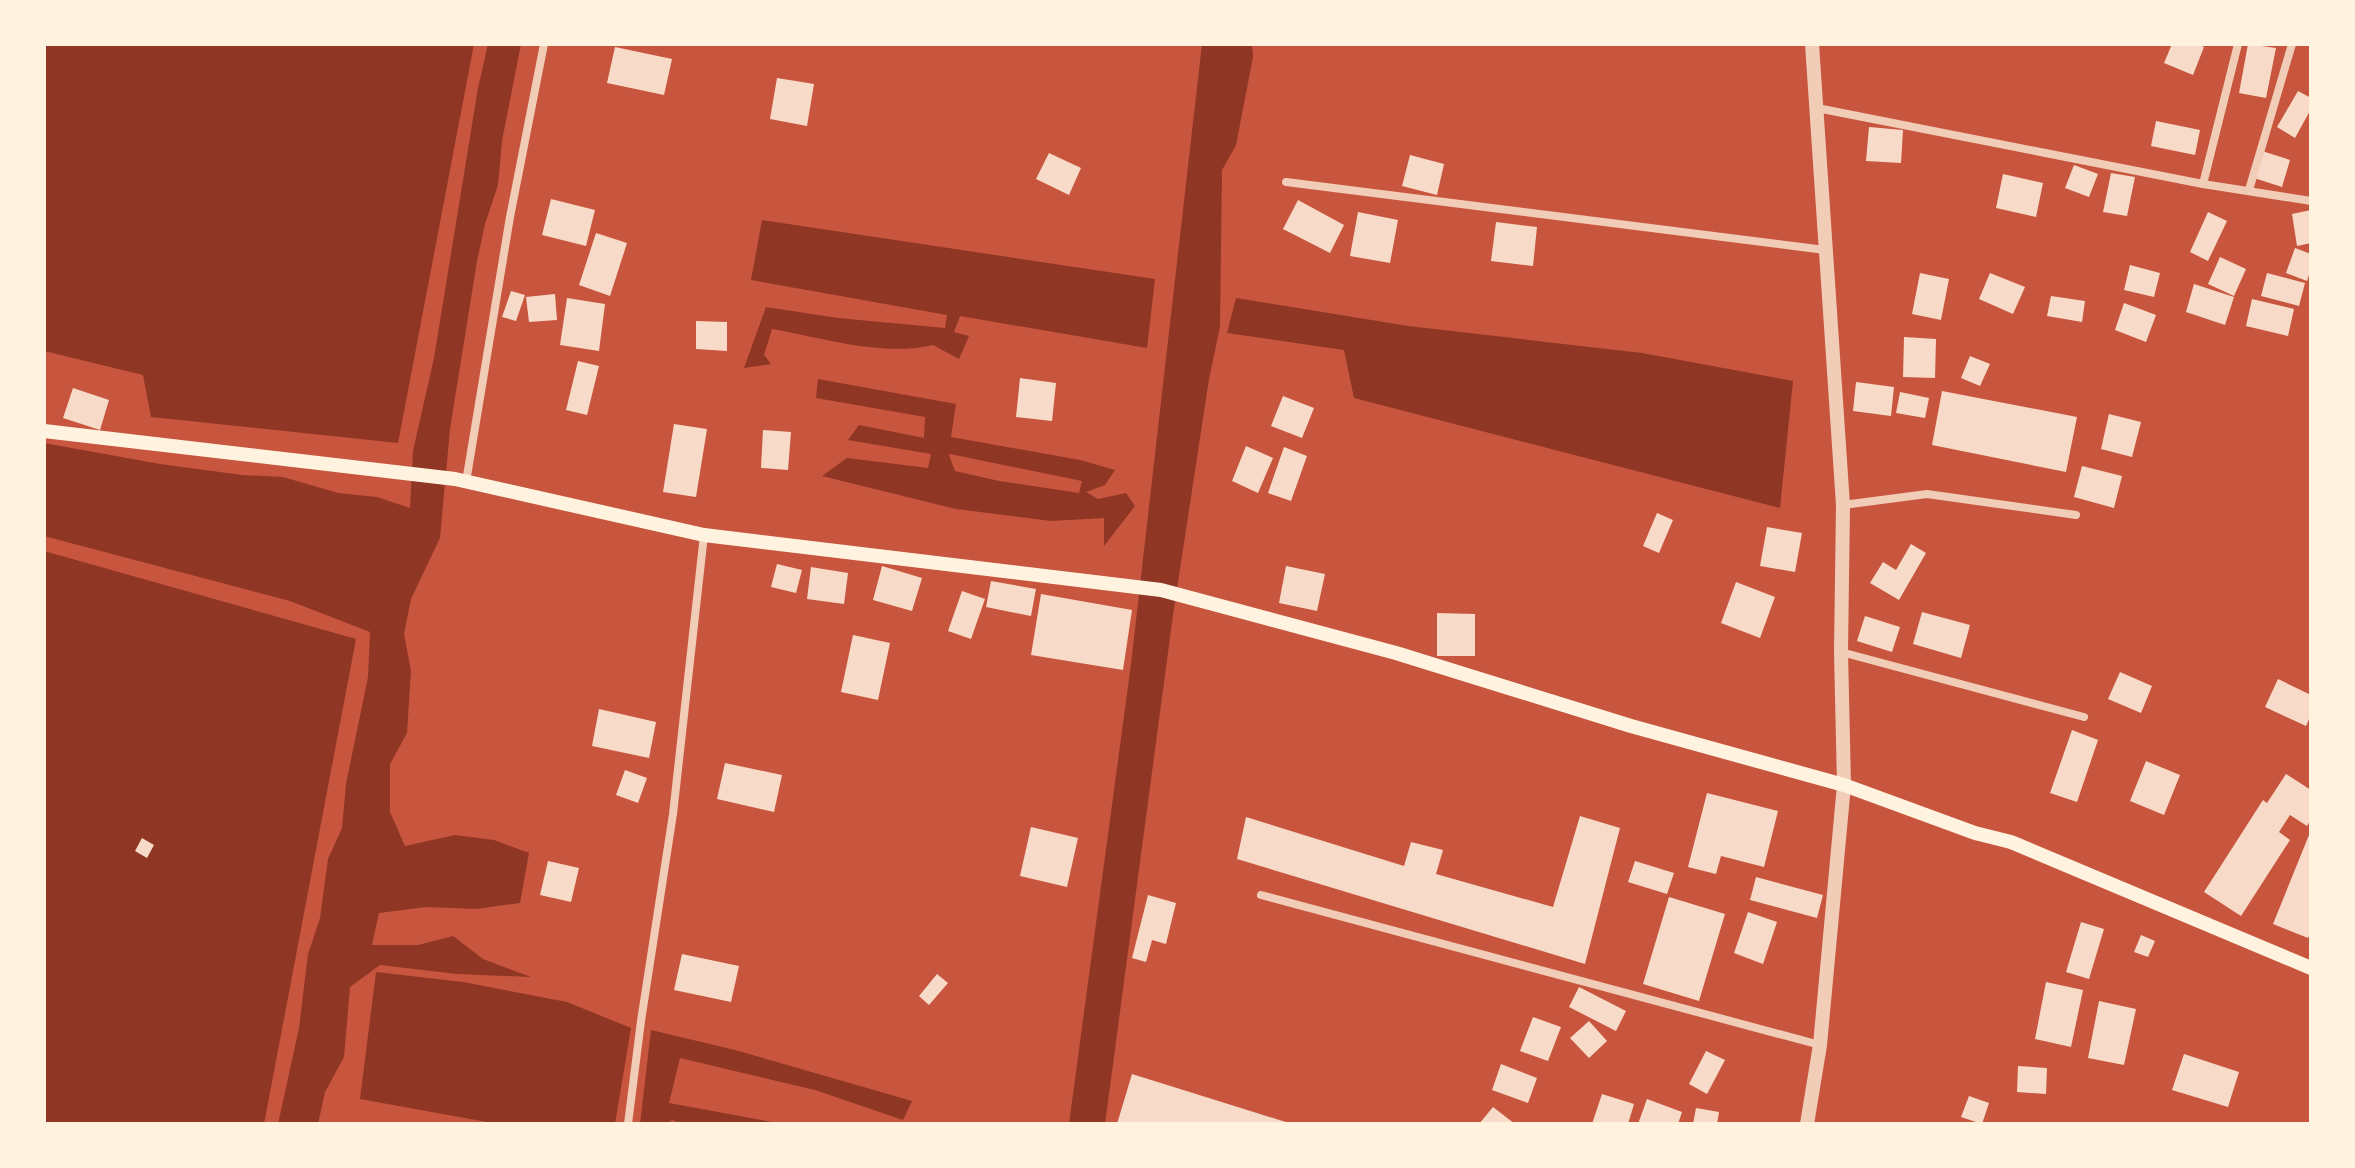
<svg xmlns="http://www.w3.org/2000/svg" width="2355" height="1168" font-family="Cabin,sans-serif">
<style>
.water{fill:#8f3625;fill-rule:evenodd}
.building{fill:#f7dbc8}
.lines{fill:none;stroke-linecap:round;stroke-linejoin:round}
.minor{stroke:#f1ccb7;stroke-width:8}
.tertiary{stroke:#f1ccb7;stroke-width:14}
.secondary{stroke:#fff3e0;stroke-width:14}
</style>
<rect width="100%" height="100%" fill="#c8553d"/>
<g class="water">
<path d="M44 44H474L398 443 151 417 143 375 44 351Z"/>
<path d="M488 44H521L502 141 498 185 485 224 477 261 450 429 440 538 411 599 404 634 411 671 407 733 390 764V812L405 846 455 835 494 840 529 853 520 903 476 909 426 907 379 913 372 945H418L453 936 483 959 531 977 457 974 380 965 350 987 344 1057 325 1092 318 1124H278L299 1028 308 954 320 918 328 859 342 828 346 784 368 677 370 632 290 601 44 536V443L160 464 242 475 283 477 338 493 377 497 410 508 413 451 434 358 478 88Z"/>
<path d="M1202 44H1252L1253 57 1236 145 1222 170 1220 327 1209 379 1173 615 1105 1124H1069L1131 664Z"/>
<path d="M762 220 1155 279 1147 348 960 316 954 332 969 336 959 359 933 345C882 357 824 338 772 329L764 355 771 364 744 368 766 307 838 318 945 328 947 315 751 280Z"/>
<path d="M1236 298 1408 326 1642 353 1793 381 1780 508 1354 398 1344 350 1227 333Z"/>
<path d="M818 379 956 404 951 437 1080 460 1115 470 1105 485 1086 492 1098 499 1126 493 1135 506 1104 546V518L1051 521 956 509 822 476 847 458 928 468 931 454 848 440 859 425 924 438 925 417 816 398ZM949 455 950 454 1082 481 1079 493 999 481 955 471Z"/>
<path d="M44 551 356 639 264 1124H44Z"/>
<path d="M376 972 463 982 567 1002 631 1028 615 1124H498L360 1099Z"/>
<path d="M651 1030 735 1050 912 1101 903 1120 815 1090 680 1058 669 1103 783 1124H683L672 1120 666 1124H640Z"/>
</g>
<g class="building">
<path d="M2172 44H2198L2204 47 2193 75 2164 63Z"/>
<path d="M2248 44 2276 48 2266 98 2239 93Z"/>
<path d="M615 47 672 59 664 95 607 83Z"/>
<path d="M777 78 814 84 807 126 770 119Z"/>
<path d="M2298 91 2311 98V109L2295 138 2277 127Z"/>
<path d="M2156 121 2200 130 2195 155 2151 146Z"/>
<path d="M1869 127 1903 130 1901 163 1866 161Z"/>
<path d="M2262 151 2290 160 2282 187 2254 178Z"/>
<path d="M1049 153 1081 168 1069 195 1036 179Z"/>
<path d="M1410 155 1444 164 1437 195 1402 186Z"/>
<path d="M2074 165 2098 174 2089 197 2065 188Z"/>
<path d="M2111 173 2135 177 2127 216 2103 212Z"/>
<path d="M2003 174 2043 183 2036 217 1996 208Z"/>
<path d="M551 199 595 210 586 246 542 235Z"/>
<path d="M1298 200 1344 225 1330 253 1283 229Z"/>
<path d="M2311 210V243L2297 246 2292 214Z"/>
<path d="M1358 212 1398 220 1390 263 1350 256Z"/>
<path d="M2208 212 2227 221 2208 261 2190 252Z"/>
<path d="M1496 222 1537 227 1533 266 1491 261Z"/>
<path d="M596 233 627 243 610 296 579 285Z"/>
<path d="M2295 248 2311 254V269L2307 281 2286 273Z"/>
<path d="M2220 257 2246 269 2234 296 2208 284Z"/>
<path d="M2130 265 2160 273 2154 297 2124 290Z"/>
<path d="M1920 273 1949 279 1941 320 1912 314Z"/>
<path d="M1990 273 2025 287 2013 314 1979 299Z"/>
<path d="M2267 273 2305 283 2299 306 2261 296Z"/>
<path d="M2194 284 2234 297 2225 325 2186 312Z"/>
<path d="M511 291 525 295 516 321 502 317Z"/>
<path d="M555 294 557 320 529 322 526 297Z"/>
<path d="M2051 296 2085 301 2082 322 2047 316Z"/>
<path d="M567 298 605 304 599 351 560 345Z"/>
<path d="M2252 299 2294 309 2288 336 2246 326Z"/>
<path d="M2124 303 2156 315 2146 342 2115 330Z"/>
<path d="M696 321 727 322V351L696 349Z"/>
<path d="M1904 337 1936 339 1935 378 1903 377Z"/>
<path d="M1970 356 1990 364 1980 386 1961 378Z"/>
<path d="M578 361 599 366 587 415 566 410Z"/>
<path d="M1020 378 1056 383 1052 421 1016 417Z"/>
<path d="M1856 382 1894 387 1891 416 1853 411Z"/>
<path d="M73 388 109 400 100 430 63 418Z"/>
<path d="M1942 391 2077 417 2066 472 1932 445Z"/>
<path d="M1900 392 1929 398 1925 418 1896 413Z"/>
<path d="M1283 396 1314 408 1302 438 1271 426Z"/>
<path d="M2109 414 2141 422 2132 457 2101 449Z"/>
<path d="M674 424 707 429 696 497 663 492Z"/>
<path d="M763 430 791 432 788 470 761 468Z"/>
<path d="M1246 446 1273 458 1258 493 1232 481Z"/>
<path d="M1284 447 1307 456 1291 501 1268 493Z"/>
<path d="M2082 466 2122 476 2114 508 2074 497Z"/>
<path d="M1657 513 1673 520 1659 553 1643 546Z"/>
<path d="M1767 527 1802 533 1795 572 1760 566Z"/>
<path d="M1911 544 1926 553 1899 600 1870 583 1883 562 1896 570Z"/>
<path d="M777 564 802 570 796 593 771 587Z"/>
<path d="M882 566 922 578 912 611 873 600Z"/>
<path d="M1286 566 1325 574 1317 611 1279 603Z"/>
<path d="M811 567 848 573 844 604 807 599Z"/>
<path d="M991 581 1036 589 1031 616 986 607Z"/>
<path d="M1736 582 1775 597 1760 638 1721 623Z"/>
<path d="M962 591 985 599 971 639 948 631Z"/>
<path d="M1041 594 1132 610 1123 670 1031 655Z"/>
<path d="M1922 612 1970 625 1961 658 1913 644Z"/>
<path d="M1437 613 1475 614V656H1437Z"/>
<path d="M1865 616 1900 627 1892 652 1857 641Z"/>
<path d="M853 635 890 643 878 700 841 692Z"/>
<path d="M2120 672 2152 686 2141 713 2108 699Z"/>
<path d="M2278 679 2311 695V715L2306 726 2265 707Z"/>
<path d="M599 709 656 722 649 758 592 746Z"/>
<path d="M2072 730 2098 740 2077 802 2050 793Z"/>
<path d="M2146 761 2180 775 2164 815 2130 801Z"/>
<path d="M725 763 782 775 774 812 717 799Z"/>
<path d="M625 770 647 778 638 803 616 795Z"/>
<path d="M2286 774 2311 790V819L2307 826 2290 815 2279 832 2290 840 2241 916 2204 892 2263 800 2267 803Z"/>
<path d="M1707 793 1778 811 1764 867 1721 856 1716 874 1688 867Z"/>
<path d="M1580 816 1620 828 1585 964 1237 859 1246 817 1404 866 1411 842 1443 850 1436 874 1553 907Z"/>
<path d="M1031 827 1078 838 1067 887 1020 876Z"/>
<path d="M2311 830V931L2308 938 2273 924Z"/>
<path d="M142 838 154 845 147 858 135 851Z"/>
<path d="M548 861 579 868 571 902 540 895Z"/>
<path d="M1635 861 1674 873 1667 894 1628 882Z"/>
<path d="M1756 877 1823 895 1817 918 1750 900Z"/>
<path d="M1148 895 1176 903 1166 944 1152 940 1146 962 1132 958Z"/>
<path d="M1669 897 1725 914 1699 1001 1643 984Z"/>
<path d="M1748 912 1777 922 1763 964 1734 953Z"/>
<path d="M2081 922 2104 929 2089 979 2066 972Z"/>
<path d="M2141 935 2155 941 2148 957 2134 952Z"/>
<path d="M682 954 739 966 731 1002 674 990Z"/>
<path d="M937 974 948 983 929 1005 919 996Z"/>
<path d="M2046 982 2083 990 2071 1047 2035 1039Z"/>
<path d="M1579 987 1626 1011 1616 1031 1569 1007Z"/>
<path d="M2099 1001 2136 1009 2124 1065 2088 1058Z"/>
<path d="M1533 1017 1561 1027 1548 1061 1520 1051Z"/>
<path d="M1589 1021 1607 1041 1589 1058 1570 1038Z"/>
<path d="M1706 1051 1725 1060 1707 1094 1689 1084Z"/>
<path d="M2184 1054 2239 1072 2228 1107 2172 1090Z"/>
<path d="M1501 1064 1537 1078 1528 1103 1492 1090Z"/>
<path d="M2018 1066 2047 1068 2046 1094 2017 1092Z"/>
<path d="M1132 1074 1289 1123V1124H1117Z"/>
<path d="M1602 1094 1634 1104 1628 1124H1592Z"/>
<path d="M1969 1096 1989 1103 1982 1124 1961 1117Z"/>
<path d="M1647 1099 1682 1112 1678 1124H1638Z"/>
<path d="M1493 1107 1515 1124H1479Z"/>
<path d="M1696 1108 1719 1112 1717 1124H1693Z"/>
</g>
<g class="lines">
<g class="minor">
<path d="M1817 108 2203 184 2311 201"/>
<path d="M1286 182 1825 250"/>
<path d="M2203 184 2238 44"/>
<path d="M2249 190 2292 44"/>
<path d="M466 482 510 217 544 44"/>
<path d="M1843 505 1927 494 2076 515"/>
<path d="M1841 652 2084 717"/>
<path d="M1261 895 1820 1045"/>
<path d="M628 1124 641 1021 673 814 704 535"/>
</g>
<path class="tertiary" d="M1807 1124 1820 1045 1844 785 1841 652 1843 505 1812 44"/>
<path class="secondary" d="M44 431 455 479 704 535 1161 590 1396 653 1631 726 1844 785 1975 833 2011 842 2311 968"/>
</g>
<rect width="2355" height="1168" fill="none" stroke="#fff3e0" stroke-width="92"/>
</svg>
